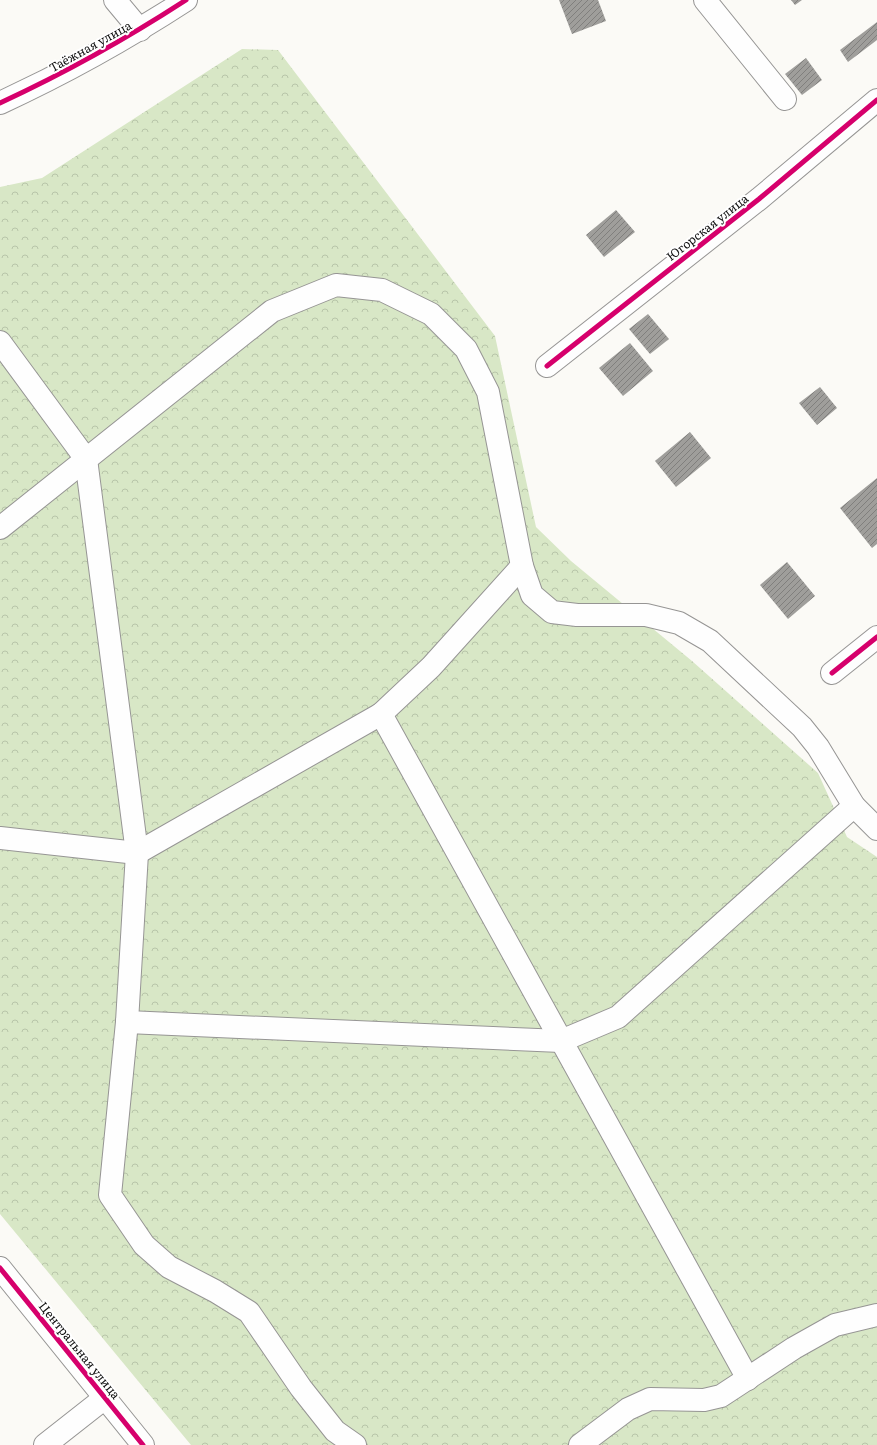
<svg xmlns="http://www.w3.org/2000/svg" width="877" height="1445" font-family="Literata,serif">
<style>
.forest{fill:url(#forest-crowns)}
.building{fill:url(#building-hatch)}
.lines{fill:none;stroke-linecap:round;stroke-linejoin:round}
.minor-casing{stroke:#969594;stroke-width:24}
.minor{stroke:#fefefe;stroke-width:22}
.cycleway-casing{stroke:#fff;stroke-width:8}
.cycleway{stroke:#d6006c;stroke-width:5}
.labels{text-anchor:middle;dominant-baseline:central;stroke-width:4;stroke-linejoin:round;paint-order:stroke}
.street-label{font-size:12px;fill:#101010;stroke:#fff}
</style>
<defs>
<pattern id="forest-crowns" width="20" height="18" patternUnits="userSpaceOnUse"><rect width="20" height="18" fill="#d8e7c6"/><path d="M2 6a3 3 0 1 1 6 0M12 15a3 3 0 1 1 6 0" fill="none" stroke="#b8c5a9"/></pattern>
<pattern id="building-hatch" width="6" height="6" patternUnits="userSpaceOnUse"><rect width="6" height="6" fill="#9f9e9b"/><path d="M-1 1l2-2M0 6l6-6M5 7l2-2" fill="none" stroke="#807f7d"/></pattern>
</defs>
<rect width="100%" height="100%" fill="#fbfaf6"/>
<path class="forest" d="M242 49 278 50 495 336 536 527 571 561 692 661 818 773 847 837 877 857V1445H191L0 1214V187L42 178Z"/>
<g class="building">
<path d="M559 0H598L606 21 572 34Z"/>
<path d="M791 0H802L795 5Z"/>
<path d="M877 22V40L848 62 840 50Z"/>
<path d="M806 58 822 80 802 95 785 74Z"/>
<path d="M616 210 635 232 604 257 586 235Z"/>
<path d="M648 314 669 339 650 354 629 329Z"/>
<path d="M630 343 653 371 623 396 599 368Z"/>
<path d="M820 387 837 408 817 425 799 403Z"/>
<path d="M690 432 711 458 676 487 655 461Z"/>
<path d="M877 478V544L872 548 840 508Z"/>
<path d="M787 562 815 596 788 619 760 585Z"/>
</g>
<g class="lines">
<g class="minor-casing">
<g id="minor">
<path d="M115 0 140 30"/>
<path d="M705 0 785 99"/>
<path d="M0 103C65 73 126 39 186 0"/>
<path d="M0 342 86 459 137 853 127 1022 110 1195 144 1245 169 1267 215 1291 249 1312 301 1388 335 1431 355 1445"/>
<path d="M547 366 759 199 877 100"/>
<path d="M0 528 272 311 336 285 382 290 431 314 466 349 488 392 522 566 532 595 552 612 577 615H646L679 623 710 641 802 727 818 747 854 806 877 829"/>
<path d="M832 673 877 637"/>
<path d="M381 714 748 1379"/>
<path d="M0 838 137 853 381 714 431 667 522 566"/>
<path d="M127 1022 561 1041 618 1017 854 806"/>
<path d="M0 1268 143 1445"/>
<path d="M45 1445 106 1397"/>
<path d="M580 1445 628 1409 650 1399 704 1400 721 1396 794 1348 835 1325 877 1315"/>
</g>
</g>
<use href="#minor" class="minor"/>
<g class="cycleway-casing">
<g id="cycleway">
<path d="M0 103C65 73 126 39 186 0"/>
<path d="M547 366 759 199 877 100"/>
<path d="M832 673 877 637"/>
<path d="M0 1268 143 1445"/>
</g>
</g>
<use href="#cycleway" class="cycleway"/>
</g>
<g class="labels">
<g class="street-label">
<text transform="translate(90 46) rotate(-29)">Таёжная улица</text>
<text transform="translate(707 227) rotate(-38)">Югорская улица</text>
<text transform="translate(80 1350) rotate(51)">Центральная улица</text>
</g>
</g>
</svg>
